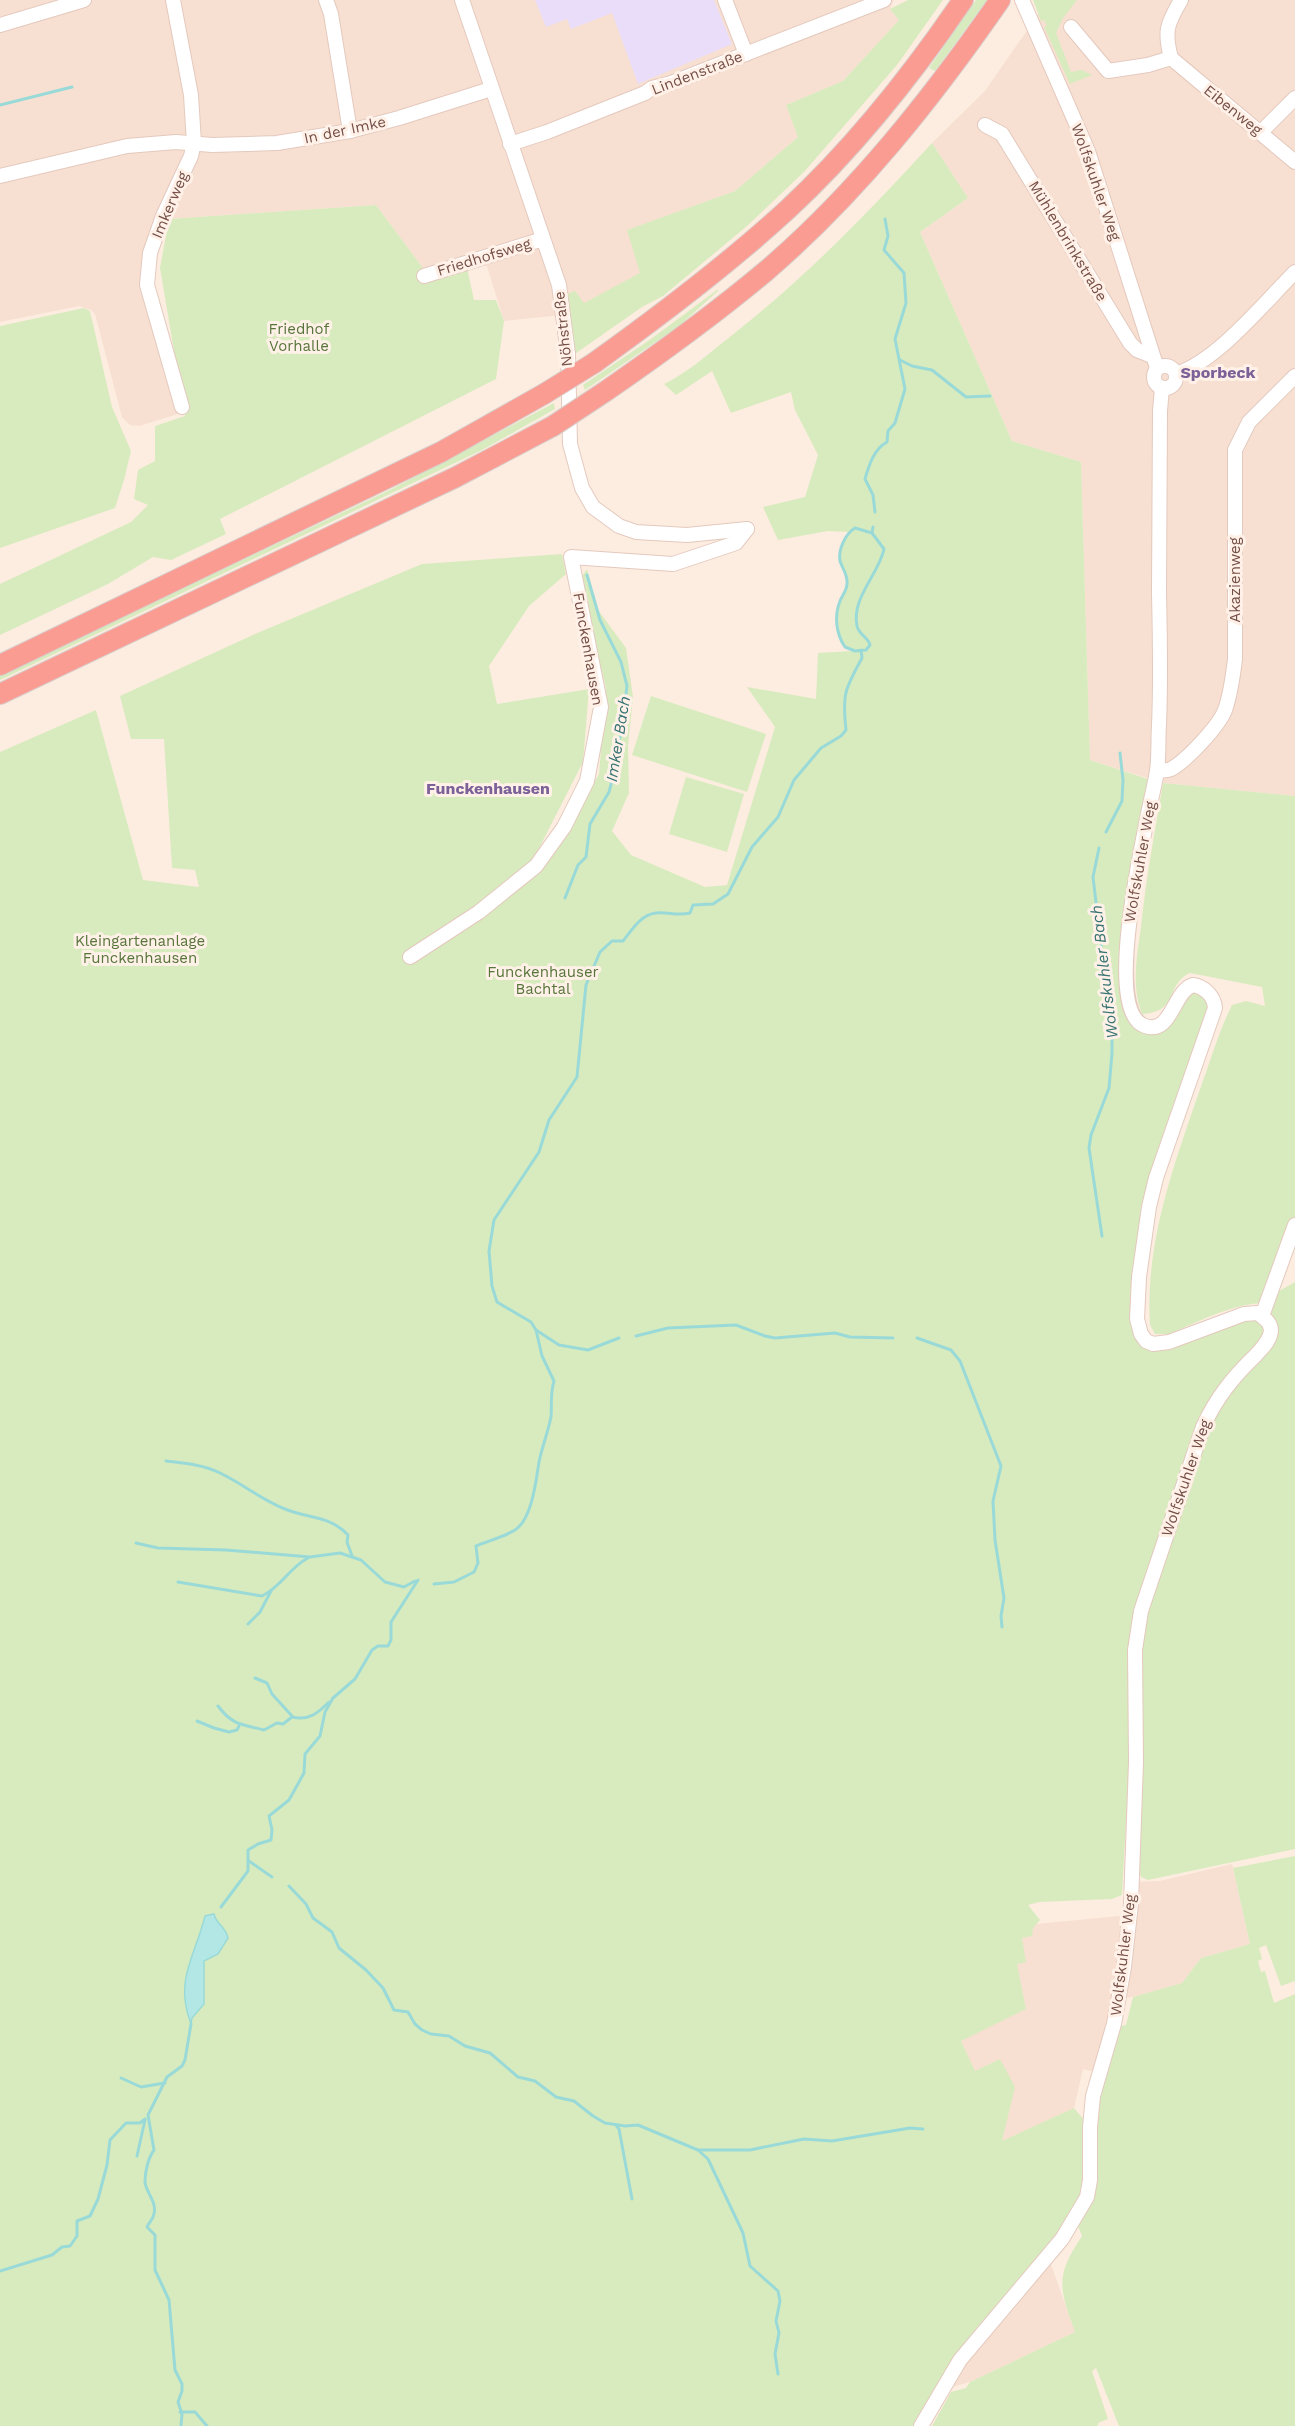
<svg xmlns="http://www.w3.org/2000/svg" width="1295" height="2426" font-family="'Work Sans',sans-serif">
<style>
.residential{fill:#f7e0d1}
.education{fill:#eaddf9}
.green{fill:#d8ebbe}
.water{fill:#b3e7e6;stroke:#99dad8;stroke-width:1.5}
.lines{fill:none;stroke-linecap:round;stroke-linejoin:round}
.stream{stroke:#99dad8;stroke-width:3}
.minor-casing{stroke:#e4c9be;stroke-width:16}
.highway-casing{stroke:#d8cdcb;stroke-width:22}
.minor{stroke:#fff;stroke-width:14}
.highway{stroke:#fb9c93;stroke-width:20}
.highway-bridge-casing{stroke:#d8cdcb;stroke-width:22;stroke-linecap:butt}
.highway-bridge{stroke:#fb9c93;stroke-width:20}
.labels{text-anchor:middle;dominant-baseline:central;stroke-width:6;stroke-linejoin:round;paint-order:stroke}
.street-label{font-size:15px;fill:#754e46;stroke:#fff1e7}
.park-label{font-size:15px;fill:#57753b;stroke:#fff1e7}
.neighbourhood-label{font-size:16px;font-weight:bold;fill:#7c6199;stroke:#fff1e7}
.water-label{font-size:16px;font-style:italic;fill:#377474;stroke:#fff1e7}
</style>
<rect width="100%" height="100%" fill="#fdede0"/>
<g class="residential">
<path d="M0 0H894L890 9 899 20 843 81 786 105 798 137 735 191 628 230 641 273 562 315 504 321 483 254 423 268 376 205 169 219 163 216 148 271 180 412 175 415 139 426 130 425 122 417 95 314 91 310 79 306 0 322Z"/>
<path d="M1048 0H1295V796L1163 783 1090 760 1081 462 1012 441 920 232 968 198 932 143 985 91Z"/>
<path d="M1232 1864 1250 1944 1201 1958 1182 1983 1133 1997 1115 1999 1095 2072 1083 2069 1074 2108 1001 2142 961 2040 1026 2009 1016 1964 1022 1938 1036 1924 1129 1915 1132 1882 1160 1881Z"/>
<path d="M1048 2256 1075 2332 970 2382 942 2390Z"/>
</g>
<path class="education" d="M535 0H714L732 44 638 84 612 13 571 29 567 19 546 27Z"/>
<g class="green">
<path d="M908 0H943L897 65 804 172 747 226 663 296 642 307 572 356 567 294 575 291 584 303 640 273 627 230 735 191 798 137 786 105 843 81 899 20 890 9Z"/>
<path d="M976 0H987L935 71 929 68Z"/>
<path d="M1033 0H1077L1063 18 1056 33 1071 72 1082 70 1092 75 1070 84 1044 27 1047 26 1044 20 1041 21Z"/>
<path d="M932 143 968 198 920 232 1012 441 1081 462 1090 760 1154 781 1135 874 1130 1002 1154 1026 1188 987 1214 1002 1176 1123 1139 1277 1146 1341 1258 1313 1270 1296 1295 1282V1849L1148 1880 1141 1877 1139 1870 1141 1783 1128 1784 1122 1895 1112 1899 1039 1902 1028 1905 1040 1920 1033 1928 1032 1936 1022 1938 1026 1962 1017 1964 1026 2009 961 2041 975 2071 1000 2059 1015 2087 1002 2141 1074 2108 1090 2127 1087 2197 1000 2312 921 2426H0V752L96 710 143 880 199 887 195 870 172 868 164 739H131L120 696 255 634 422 564 562 554 566 574 529 606 489 666 497 704 589 689 583 762 530 866 561 841 599 774 606 688 580 579 587 569 598 610 626 648 633 697 628 746 629 793 612 831 631 855 705 887 727 885 775 727 747 687 816 699 818 653 853 651C837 642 832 619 839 602 842 596 846 591 847 585 848 576 843 570 841 563 838 552 844 542 849 532L828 531 778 540 763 507 805 497 818 455 795 410 791 392 731 413 712 371 676 395 664 384C689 372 709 353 731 336 805 278 869 212 932 143Z"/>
<path d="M376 205 423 268 465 259 474 300H496L504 321 496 379 220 519 226 534 171 560 153 557 108 584 0 635V584L131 522 148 505 134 499 138 470 155 461V426L185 416 160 268 169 219Z"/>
<path d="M717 290H719L679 326 585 390 583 385 651 339Z"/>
<path d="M84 308 90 311 112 407 131 451 124 480 115 508 0 548V326Z"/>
<path d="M554 403 555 409 482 450 0 680V675L17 667 390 490Z"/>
<path d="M651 696 766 734 747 792 632 755Z"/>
<path d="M686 777 744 794 727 852 669 834Z"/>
<path d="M1163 783 1295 796V1217L1262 1303C1229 1305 1198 1322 1169 1334H1155L1150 1325C1145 1245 1172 1170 1198 1095 1209 1065 1218 1033 1232 1005L1246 1001 1265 1006 1262 987 1190 973C1165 984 1180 1012 1142 1014 1131 986 1137 955 1141 927 1146 878 1155 831 1163 783Z"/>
<path d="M1295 1856V1981L1281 1986 1266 1945 1259 1948 1262 1959 1258 1961 1261 1972 1265 1971 1274 2003 1295 1994V2426H1119L1096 2368 1092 2371 1108 2419 1098 2423V2426H932L951 2392 966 2388 970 2382 1075 2332C1059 2288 1055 2276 1082 2236L1078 2226 1088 2207 1098 2103 1120 2026 1126 2025 1133 1997 1182 1983 1201 1958 1250 1944 1233 1868Z"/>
</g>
<path class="water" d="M214 1914C216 1924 226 1927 228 1938L218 1954 204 1961V2004L192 2018 191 2024C174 1980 195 1957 205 1916Z"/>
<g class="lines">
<g class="stream">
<path d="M0 105 72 87"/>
<path d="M900 360 912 366 932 370 966 397 990 396"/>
<path d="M875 512 873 495 865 479C869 465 874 449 887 442L888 431 895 423 905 389 895 339 906 303 904 273 884 250 888 236 885 219"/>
<path d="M872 533 884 549C879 574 851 598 857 626 859 635 868 637 870 645L866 650 855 651 845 647C836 634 834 616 840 601 842 596 847 590 847 584 848 575 843 570 840 561 838 550 845 534 855 528L872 533 873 527"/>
<path d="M1106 832 1122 801 1123 780 1120 753"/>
<path d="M1099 848 1093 877 1106 987 1112 1018V1053L1109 1088 1091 1135 1089 1148 1102 1236"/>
<path d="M565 898 578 865 586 857 590 824 609 792 616 766 617 745 621 734 627 686 621 662 600 620 587 575"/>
<path d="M536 1330 559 1345 588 1350 619 1338"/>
<path d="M636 1336 668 1328 736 1325 765 1336 775 1338 835 1333 850 1337 893 1338"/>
<path d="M917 1338 951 1350 960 1361 1001 1466 993 1501 995 1540 1004 1598 1001 1616 1002 1627"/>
<path d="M166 1461C185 1463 204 1465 220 1473 243 1484 262 1500 285 1509 309 1519 329 1515 348 1535L347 1542 352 1556"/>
<path d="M136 1543 158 1548 226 1550 310 1557 340 1553 361 1560 385 1582 404 1587 415 1581"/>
<path d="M178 1582 262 1596C281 1587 290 1567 308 1558"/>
<path d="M434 1584 454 1582 474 1572 478 1563 476 1546C488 1541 504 1537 515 1530 532 1519 536 1481 539 1462 542 1447 548 1432 551 1417 552 1404 550 1394 554 1381L542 1356 536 1330 531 1322 497 1302 492 1286 489 1251 494 1220 539 1152 549 1120 577 1077 586 985 600 952 612 941H623C632 930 640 915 656 913 668 912 678 916 690 913L693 905 713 904 728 894 752 847 778 817 794 780 821 748 841 736 846 730C842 694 845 689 862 658L861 650"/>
<path d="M248 1624 260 1612 271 1591"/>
<path d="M255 1678 267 1683 272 1694 292 1716"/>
<path d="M218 1706C233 1726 242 1724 264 1730L277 1723 283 1724 292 1717C309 1721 318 1713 329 1702"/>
<path d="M197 1721 214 1728 229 1732 237 1730 239 1726"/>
<path d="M249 1861 272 1877"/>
<path d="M289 1886 306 1904 313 1918 332 1932 339 1948 366 1970 383 1988 394 2010 408 2012 415 2024 422 2030 431 2034 449 2036 465 2046 490 2053 518 2077 535 2081 556 2097 574 2101 593 2116 605 2123 625 2126 638 2125 698 2150 708 2159 743 2233 750 2266 778 2291 780 2301 776 2321 779 2333 775 2354 778 2374"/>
<path d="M221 1907 248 1871V1850L258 1844 271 1840 272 1830 269 1816 289 1800 304 1773 305 1754 320 1736 325 1712 333 1698 355 1679 372 1650 378 1646H388L391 1640V1622L418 1580"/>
<path d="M121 2078 141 2087 165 2083"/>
<path d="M616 2125 619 2129 632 2199"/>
<path d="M699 2150H750L804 2139 832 2141 910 2128 923 2129"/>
<path d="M137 2156 145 2120"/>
<path d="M0 2271 52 2255 62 2247 70 2246 77 2236V2221L90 2216 98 2199 107 2165 110 2140 126 2123H140L145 2119"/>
<path d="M180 2412H195L207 2426"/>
<path d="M181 2426 182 2414 178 2402 182 2391V2384L175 2370 169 2300 155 2270V2235L147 2227C149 2222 153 2220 154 2214 157 2201 146 2193 145 2182 145 2172 148 2158 154 2150L148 2115 167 2077 182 2066 185 2060 191 2024"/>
</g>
<g class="minor-casing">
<g id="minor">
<path d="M173 0 191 95 194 143 191 156 163 216 150 253 147 285 182 407"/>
<path d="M326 0 331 14 350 131"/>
<path d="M462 0 559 285 568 354 570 444 582 488 593 507 619 526 636 532 687 535 747 529"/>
<path d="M725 0 746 54"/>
<path d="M1022 0 1088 151 1157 368"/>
<path d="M0 25 84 0"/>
<path d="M1071 27 1108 71 1148 65 1171 58"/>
<path d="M1171 58 1295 162"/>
<path d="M1171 58C1164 31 1167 24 1181 0"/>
<path d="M985 125 1002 134 1130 343 1137 350 1152 356"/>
<path d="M1261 132 1295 98"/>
<path d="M510 144 547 132 645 93 652 88 671 83 884 0"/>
<path d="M0 176 127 146 176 142 212 145 277 143 350 131 399 118 491 89"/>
<path d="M424 276 543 239"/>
<circle cx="1165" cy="377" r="11"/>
<path d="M1176 374C1217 361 1264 303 1295 272"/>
<path d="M1157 771C1161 770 1167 771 1171 769 1186 761 1219 726 1225 710 1231 693 1233 676 1235 659V450L1249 422 1295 376"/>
<path d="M410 957 479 912 536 866 564 827 587 781 601 707 571 557 673 564 736 543 747 529"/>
<path d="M1262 1316 1295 1225"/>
<path d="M921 2426 960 2360 1062 2239 1087 2197 1090 2180V2127L1093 2096 1114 2024 1124 1967 1131 1904 1136 1762 1135 1650 1141 1611 1203 1427C1216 1398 1233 1377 1256 1355 1262 1348 1270 1341 1271 1331 1271 1322 1264 1318 1258 1313L1244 1314 1169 1342 1153 1344 1146 1341 1141 1334 1137 1319 1139 1277 1149 1207 1156 1178 1215 1008C1214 996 1205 987 1193 985 1173 991 1172 1035 1145 1026 1105 1013 1140 856 1146 824 1149 807 1154 789 1157 771 1159 756 1158 740 1159 725 1161 681 1160 637 1159 593 1159 533 1160 472 1160 411L1162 388"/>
</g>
</g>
<g class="highway-casing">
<g id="highway">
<path d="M594 363C661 315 726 266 787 210 854 148 912 75 963 0"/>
<path d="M606 391C661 353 715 314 766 271 857 193 932 98 1000 0"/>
<path d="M0 665 441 452 544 394"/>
<path d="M0 694 456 477 553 426"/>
</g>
</g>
<use href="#minor" class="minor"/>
<use href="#highway" class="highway"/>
<g class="highway-bridge-casing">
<g id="highway-bridge">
<path d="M544 394 594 363"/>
<path d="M553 426 606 391"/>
</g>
</g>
<use href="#highway-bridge" class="highway-bridge"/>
</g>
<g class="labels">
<g class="street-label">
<text transform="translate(697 73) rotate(-21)">Lindenstraße</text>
<text transform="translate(1233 110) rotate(39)">Eibenweg</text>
<text transform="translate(345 130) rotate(-12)">In der Imke</text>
<text transform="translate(1096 182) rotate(71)">Wolfskuhler Weg</text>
<text transform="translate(170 205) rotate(-67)">Imkerweg</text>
<text transform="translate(1068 241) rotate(59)">Mühlenbrinkstraße</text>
<text transform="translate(484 257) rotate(-17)">Friedhofsweg</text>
<text transform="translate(563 329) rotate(-96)">Nöhstraße</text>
<text transform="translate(1235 580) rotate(-90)">Akazienweg</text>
<text transform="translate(588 649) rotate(80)">Funckenhausen</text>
<text transform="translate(1140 862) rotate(-80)">Wolfskuhler Weg</text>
<text transform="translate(1186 1478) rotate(-71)">Wolfskuhler Weg</text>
<text transform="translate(1123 1955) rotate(-83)">Wolfskuhler Weg</text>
</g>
<g class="park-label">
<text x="299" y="329">Friedhof<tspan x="299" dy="17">Vorhalle</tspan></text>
<text x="140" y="941">Kleingartenanlage<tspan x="140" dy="17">Funckenhausen</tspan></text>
<text x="543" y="972">Funckenhauser<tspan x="543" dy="17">Bachtal</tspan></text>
</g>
<g class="neighbourhood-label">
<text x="1218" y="372">Sporbeck</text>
<text x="488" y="788">Funckenhausen</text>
</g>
<g class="water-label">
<text transform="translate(618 739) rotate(-81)">Imker Bach</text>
<text transform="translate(1104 972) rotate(-97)">Wolfskuhler Bach</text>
</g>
</g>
</svg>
